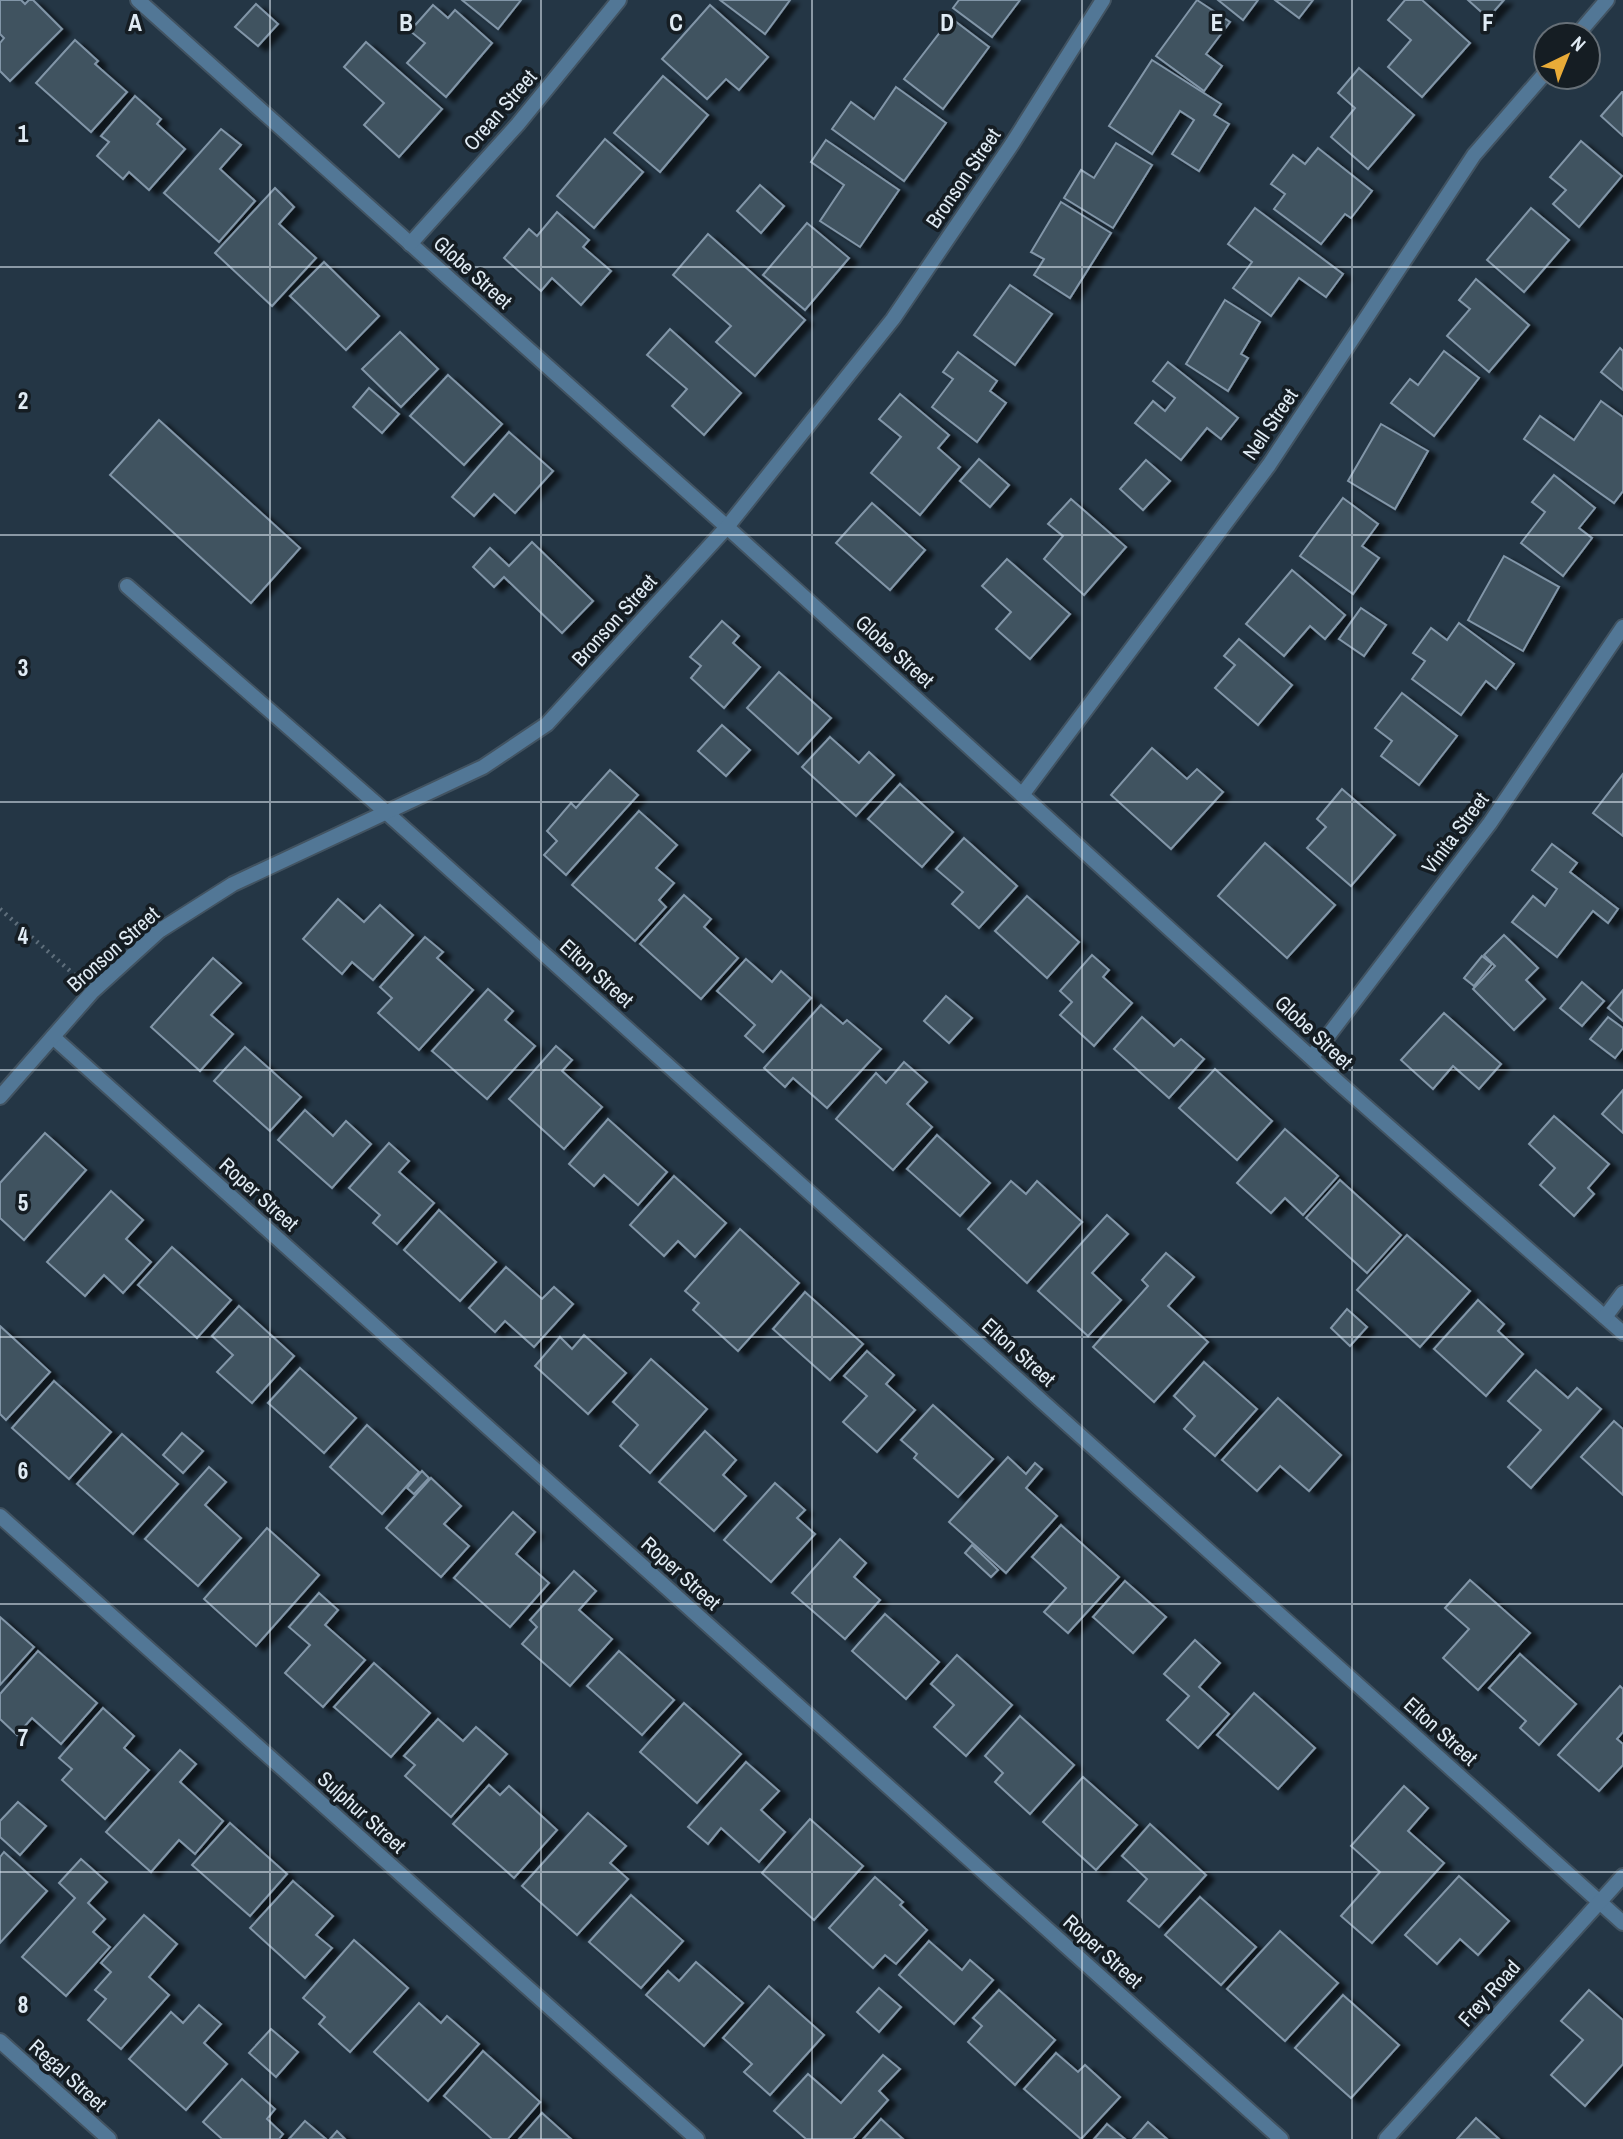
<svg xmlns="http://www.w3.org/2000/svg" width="1623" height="2139" font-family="'Archivo Narrow',sans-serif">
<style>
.building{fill:#3f5261;stroke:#8296a8;stroke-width:2;filter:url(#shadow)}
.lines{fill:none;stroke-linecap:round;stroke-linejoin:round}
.lane-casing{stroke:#425361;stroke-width:18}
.street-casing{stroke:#425361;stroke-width:18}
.path{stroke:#5f6f7c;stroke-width:4.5;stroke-dasharray:2 5;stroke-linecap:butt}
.lane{stroke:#527796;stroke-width:14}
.street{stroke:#527796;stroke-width:14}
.grid{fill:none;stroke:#e0ebf4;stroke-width:2;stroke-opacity:0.55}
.labels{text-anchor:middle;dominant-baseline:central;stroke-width:7;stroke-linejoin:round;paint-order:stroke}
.street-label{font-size:21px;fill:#e0ebf4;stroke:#151d23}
.grid-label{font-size:23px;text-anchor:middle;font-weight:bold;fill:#e0ebf4;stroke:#151d23;stroke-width:7;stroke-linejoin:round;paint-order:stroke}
</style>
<defs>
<filter id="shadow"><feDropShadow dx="8" dy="4.5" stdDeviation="2" flood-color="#0009"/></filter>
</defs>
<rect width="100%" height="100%" fill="#243645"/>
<g class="building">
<path d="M0 0H21L25 4 29 0H33L62 29 10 81 0 71V43L4 38 0 34Z"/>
<path d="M462 0H521L498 29Z"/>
<path d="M720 0H790L765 34Z"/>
<path d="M959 0H1020L992 37 953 8Z"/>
<path d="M1197 0 1230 22 1206 54 1222 66 1204 91 1156 56Z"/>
<path d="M1218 0H1258L1243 20Z"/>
<path d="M1275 0H1313L1299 18Z"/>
<path d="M1405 0H1422L1470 43 1422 97 1388 67 1411 40 1388 20Z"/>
<path d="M1468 0H1504L1488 18Z"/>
<path d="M256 4 278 24 258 46 235 27Z"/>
<path d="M433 5 448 18 455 10 492 43 446 97 407 63 425 43 410 31Z"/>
<path d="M710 5 768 57 739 90 726 79 707 99 662 59Z"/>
<path d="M951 18 989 47 943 109 904 79Z"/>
<path d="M75 40 98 61 95 64 127 92 91 132 36 83Z"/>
<path d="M366 42 442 109 399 157 364 125 384 103 344 67Z"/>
<path d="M1152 60 1221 104 1214 115 1229 124 1199 171 1172 154 1194 120 1180 111 1152 154 1109 126Z"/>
<path d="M1359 68 1414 115 1368 169 1331 137 1355 108 1338 93Z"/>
<path d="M663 76 708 115 660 172 614 133Z"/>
<path d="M896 87 946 123 904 181 832 129 851 102 874 119Z"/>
<path d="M1622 92H1623V136L1601 116Z"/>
<path d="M135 96 161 119 157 124 185 149 149 190 129 172 123 179 97 156 109 142 101 136Z"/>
<path d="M221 129 241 145 220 169 255 201 219 242 164 193Z"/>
<path d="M605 139 643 172 594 228 557 196Z"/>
<path d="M826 140 899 190 860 247 820 221 844 185 811 162Z"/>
<path d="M1581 141 1622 176 1579 227 1553 204 1566 190 1550 177Z"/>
<path d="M1116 143 1152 165 1113 228 1064 198 1081 170 1094 178Z"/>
<path d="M1318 148 1372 191 1351 218 1345 214 1321 244 1274 209 1285 194 1271 184 1293 155 1305 164Z"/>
<path d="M760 185 784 206 761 233 737 211Z"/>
<path d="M275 188 294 207 279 224 316 258 272 306 215 253Z"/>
<path d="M1061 202 1111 233 1070 298 1034 275 1044 259 1031 252Z"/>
<path d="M1255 208 1343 274 1326 297 1299 278 1271 316 1233 288 1252 262 1228 244Z"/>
<path d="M1531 208 1569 240 1524 292 1487 260Z"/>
<path d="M557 212 589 240 583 247 611 271 581 305 552 278 541 291 504 258 529 229 537 236Z"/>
<path d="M807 223 849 258 805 310 763 275Z"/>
<path d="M708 234 805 320 755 376 716 342 731 326 673 275Z"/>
<path d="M324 262 379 316 346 350 290 296Z"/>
<path d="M1476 279 1529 325 1489 372 1447 336 1470 309 1459 300Z"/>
<path d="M1010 285 1052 314 1015 365 974 335Z"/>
<path d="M1225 300 1260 322 1241 354 1248 358 1228 391 1186 364Z"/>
<path d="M670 329 741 393 704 435 672 406 687 389 647 355Z"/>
<path d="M400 332 438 369 401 407 362 369Z"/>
<path d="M1620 348 1623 351V390L1601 372Z"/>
<path d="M1444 351 1479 378 1434 436 1391 403 1410 379 1418 385Z"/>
<path d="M958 352 997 381 990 391 1006 403 977 442 932 407 953 379 943 372Z"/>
<path d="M1168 362 1238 418 1221 439 1207 428 1181 460 1135 423 1153 401 1165 411 1175 398 1153 381Z"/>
<path d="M448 375 502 424 464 465 410 416Z"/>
<path d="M369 388 399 414 382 433 353 407Z"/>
<path d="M900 394 949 435 938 448 960 467 920 515 871 473 901 437 879 419Z"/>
<path d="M1601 401 1623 417V491L1614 503 1524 439 1540 416 1574 440Z"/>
<path d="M159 420 300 548 251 603 110 475Z"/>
<path d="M1381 424 1428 451 1395 509 1348 481Z"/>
<path d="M509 432 553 471 515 513 494 494 474 516 452 497Z"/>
<path d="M979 459 1009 485 990 507 960 481Z"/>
<path d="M1146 460 1170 481 1143 510 1120 489Z"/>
<path d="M1554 475 1595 508 1579 528 1592 538 1563 576 1521 543 1545 512 1532 502Z"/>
<path d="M1343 498 1378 524 1362 546 1379 558 1353 594 1300 556Z"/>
<path d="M1071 499 1126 547 1084 595 1044 559 1063 536 1048 524Z"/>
<path d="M872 503 925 550 890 590 836 543Z"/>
<path d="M532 542 593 601 562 633 504 577 494 587 473 567 490 548 509 566Z"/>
<path d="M1504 556 1559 587 1523 651 1468 620Z"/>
<path d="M1007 559 1070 614 1030 659 996 629 1011 612 982 586Z"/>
<path d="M1292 570 1345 615 1325 639 1310 626 1284 656 1246 624Z"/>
<path d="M1361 608 1386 625 1364 656 1339 639Z"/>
<path d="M722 621 739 636 733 643 760 667 724 708 691 678 701 666 690 657Z"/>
<path d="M1459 623 1514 664 1496 689 1486 681 1461 715 1412 679 1425 661 1413 653 1431 628 1447 640Z"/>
<path d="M1239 639 1292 685 1258 725 1215 688 1235 665 1224 656Z"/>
<path d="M779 672 831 718 798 754 747 708Z"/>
<path d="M1402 693 1457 736 1419 785 1381 756 1392 741 1375 728Z"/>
<path d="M722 725 750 750 726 776 698 751Z"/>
<path d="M830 737 859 763 869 752 894 775 856 816 802 767Z"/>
<path d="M1152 748 1187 779 1197 769 1223 792 1171 849 1111 795Z"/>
<path d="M610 770 638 795 566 875 544 855 557 841 547 831 571 803 576 808Z"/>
<path d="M1623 774V836L1593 813Z"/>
<path d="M900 784 953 832 922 867 868 819Z"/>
<path d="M1342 789 1395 835 1351 886 1307 848 1326 827 1317 819Z"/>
<path d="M639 811 677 845 656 868 674 883 659 900 666 907 635 941 572 885Z"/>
<path d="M964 838 1017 886 979 928 952 904 963 892 936 869Z"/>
<path d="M1265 843 1335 905 1287 958 1218 896Z"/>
<path d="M1552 844 1577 863 1570 872 1618 909 1608 923 1593 911 1557 957 1512 922 1533 896 1545 906 1557 889 1532 870Z"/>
<path d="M684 895 711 919 704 927 738 958 701 999 640 944Z"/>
<path d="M1027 896 1079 942 1047 978 995 931Z"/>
<path d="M338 899 364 922 380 905 413 935 373 980 352 962 342 974 303 939Z"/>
<path d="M1504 935 1538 968 1526 980 1545 999 1514 1030 1473 989 1495 966 1484 955Z"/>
<path d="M425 937 443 952 437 958 473 990 419 1050 378 1013 392 998 380 987Z"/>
<path d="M1092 955 1109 970 1103 977 1132 1003 1094 1046 1060 1015 1072 1002 1060 991Z"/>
<path d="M1482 956 1492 964 1474 986 1464 978Z"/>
<path d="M213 958 241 983 211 1015 233 1034 200 1071 151 1027Z"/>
<path d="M746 959 772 982 781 971 811 998 763 1052 745 1036 755 1025 717 991Z"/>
<path d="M1582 982 1604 1001 1582 1026 1560 1008Z"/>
<path d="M488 989 513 1011 505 1020 535 1046 487 1099 432 1051Z"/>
<path d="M1623 990V1021L1608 1008Z"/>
<path d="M946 996 972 1018 949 1043 924 1021Z"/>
<path d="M821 1005 843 1024 847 1020 881 1049 827 1108 793 1078 785 1087 764 1068Z"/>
<path d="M1444 1013 1501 1064 1479 1089 1453 1066 1433 1089 1401 1060Z"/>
<path d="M1142 1017 1174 1046 1181 1039 1204 1059 1169 1098 1114 1049Z"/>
<path d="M1608 1017 1623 1028V1048L1615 1058 1590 1039Z"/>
<path d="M556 1046 572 1060 562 1071 602 1107 564 1149 509 1099Z"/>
<path d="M245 1047 301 1097 270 1131 214 1081Z"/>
<path d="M904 1062 927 1082 907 1104 932 1127 893 1170 836 1119 876 1073 886 1083Z"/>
<path d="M1215 1069 1272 1121 1237 1160 1179 1108Z"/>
<path d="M1623 1090V1133L1602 1114Z"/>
<path d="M305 1110 333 1136 346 1121 371 1144 332 1188 278 1140Z"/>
<path d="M1554 1116 1609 1164 1588 1188 1594 1194 1574 1216 1540 1185 1555 1168 1529 1144Z"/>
<path d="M608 1119 667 1172 638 1205 604 1175 594 1186 569 1164Z"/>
<path d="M1285 1129 1338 1176 1303 1215 1285 1198 1271 1213 1237 1183Z"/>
<path d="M45 1133 86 1170 24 1240 0 1218V1183Z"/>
<path d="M937 1135 990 1183 960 1216 907 1169Z"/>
<path d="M389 1143 409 1161 399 1172 434 1203 397 1244 373 1223 380 1215 349 1188Z"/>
<path d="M674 1176 726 1223 695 1257 678 1241 664 1256 630 1225Z"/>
<path d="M1340 1180 1401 1235 1367 1273 1306 1218Z"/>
<path d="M1011 1181 1026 1194 1037 1181 1082 1222 1027 1283 968 1229Z"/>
<path d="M111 1191 143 1220 126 1239 151 1262 123 1293 104 1275 85 1296 47 1262Z"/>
<path d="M439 1210 496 1262 460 1301 404 1250Z"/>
<path d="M1107 1215 1128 1234 1092 1273 1121 1300 1088 1336 1038 1291Z"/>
<path d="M740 1229 799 1283 738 1351 693 1310 699 1303 685 1291Z"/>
<path d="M1407 1235 1470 1291 1420 1347 1357 1290Z"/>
<path d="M172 1247 231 1300 197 1338 138 1285Z"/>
<path d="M1166 1253 1194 1277 1168 1306 1208 1342 1154 1402 1093 1347 1148 1286 1142 1280Z"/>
<path d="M506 1267 542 1299 554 1287 573 1304 534 1347 505 1321 495 1332 469 1308Z"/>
<path d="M805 1292 863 1344 830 1380 773 1329Z"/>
<path d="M1478 1300 1504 1324 1498 1331 1523 1354 1486 1396 1434 1349Z"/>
<path d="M239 1306 294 1356 252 1403 217 1372 233 1355 212 1336Z"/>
<path d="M1347 1309 1367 1327 1350 1346 1331 1328Z"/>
<path d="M0 1326 50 1372 6 1420 0 1414Z"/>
<path d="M584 1335 626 1373 588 1414 535 1366 560 1337 572 1349Z"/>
<path d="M867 1351 894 1375 886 1384 915 1410 877 1452 843 1422 867 1396 844 1376Z"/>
<path d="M651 1359 707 1409 650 1473 620 1446 638 1425 613 1402Z"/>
<path d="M1204 1362 1257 1409 1215 1456 1184 1429 1195 1416 1174 1396Z"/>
<path d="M300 1368 356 1418 324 1453 268 1403Z"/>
<path d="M1536 1370 1568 1398 1577 1388 1601 1409 1531 1488 1508 1467 1541 1430 1508 1401Z"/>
<path d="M54 1381 111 1432 69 1479 12 1428Z"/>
<path d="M1278 1398 1341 1455 1309 1491 1280 1466 1257 1491 1222 1460Z"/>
<path d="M933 1405 993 1459 958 1497 914 1458 917 1454 901 1440Z"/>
<path d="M1614 1421 1623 1429V1495L1581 1457Z"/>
<path d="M367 1425 419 1472 382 1514 330 1467Z"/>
<path d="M705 1431 736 1460 723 1475 746 1496 714 1531 659 1482Z"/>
<path d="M182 1433 203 1451 183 1473 163 1455Z"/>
<path d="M122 1434 178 1484 133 1534 77 1484Z"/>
<path d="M1008 1457 1026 1474 1035 1463 1042 1469 1026 1488 1057 1516 1006 1573 949 1522Z"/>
<path d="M209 1467 226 1482 205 1505 241 1538 198 1586 145 1539Z"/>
<path d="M422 1471 429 1478 414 1494 407 1488Z"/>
<path d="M431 1478 461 1506 444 1524 469 1546 441 1577 386 1528Z"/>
<path d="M775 1483 805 1510 797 1518 815 1534 771 1582 724 1540Z"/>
<path d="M513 1512 535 1532 516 1554 549 1583 510 1627 454 1578Z"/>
<path d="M1061 1525 1119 1577 1068 1633 1044 1612 1066 1588 1032 1557Z"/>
<path d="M267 1528 319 1575 256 1646 204 1599Z"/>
<path d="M840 1539 866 1563 854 1577 880 1600 845 1639 792 1593Z"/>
<path d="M972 1545 998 1570 991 1577 965 1553Z"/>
<path d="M574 1571 596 1591 579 1610 612 1639 570 1686 522 1644 537 1627 530 1620Z"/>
<path d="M1470 1580 1530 1633 1478 1690 1443 1658 1469 1629 1445 1608Z"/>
<path d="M1125 1581 1166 1617 1133 1653 1093 1617Z"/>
<path d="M319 1593 338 1610 325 1625 365 1660 323 1707 285 1673 310 1645 289 1627Z"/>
<path d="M885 1614 939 1662 906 1699 852 1651Z"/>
<path d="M0 1617 34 1647 0 1685Z"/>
<path d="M1195 1640 1220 1663 1199 1687 1229 1714 1198 1748 1167 1720 1189 1696 1164 1674Z"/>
<path d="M38 1651 97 1703 61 1744 32 1718 17 1735 0 1719V1694Z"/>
<path d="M619 1651 674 1700 642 1735 587 1686Z"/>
<path d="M1520 1654 1576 1704 1539 1745 1520 1728 1526 1721 1489 1688Z"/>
<path d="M957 1655 1012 1705 966 1756 934 1727 954 1705 931 1684Z"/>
<path d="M374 1663 430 1713 391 1757 334 1707Z"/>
<path d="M1620 1686 1623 1689V1732L1617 1739 1623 1744V1765L1599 1791 1558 1755Z"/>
<path d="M1254 1693 1315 1748 1278 1789 1217 1735Z"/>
<path d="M684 1703 741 1754 697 1803 640 1752Z"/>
<path d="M103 1708 134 1736 124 1748 149 1770 105 1819 62 1780 72 1769 59 1758Z"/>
<path d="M1020 1716 1074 1765 1030 1814 995 1782 1003 1773 985 1756Z"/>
<path d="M438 1719 463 1741 476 1727 507 1754 451 1817 405 1776 415 1765 404 1756Z"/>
<path d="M180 1750 196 1764 180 1782 223 1821 195 1854 179 1840 151 1872 106 1832Z"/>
<path d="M746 1762 779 1791 761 1810 785 1832 759 1862 721 1828 708 1844 688 1827Z"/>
<path d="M1083 1777 1137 1825 1096 1870 1043 1822Z"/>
<path d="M489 1785 500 1795 509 1786 557 1830 514 1878 453 1824Z"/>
<path d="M1404 1786 1428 1808 1408 1831 1444 1863 1372 1943 1341 1916 1380 1872 1351 1846Z"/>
<path d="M18 1802 46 1826 20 1855 0 1837V1821Z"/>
<path d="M588 1813 626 1846 610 1863 628 1879 577 1935 522 1886Z"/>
<path d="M810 1819 863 1866 814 1920 762 1873Z"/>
<path d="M230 1823 287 1874 250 1916 192 1865Z"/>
<path d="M1150 1824 1206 1875 1159 1927 1128 1901 1147 1879 1122 1856Z"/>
<path d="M4 1852 47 1891 0 1943V1857Z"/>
<path d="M81 1859 107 1882 88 1903 105 1919 93 1932 110 1947 66 1996 22 1957 75 1898 59 1883Z"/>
<path d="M1459 1876 1509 1921 1478 1955 1460 1939 1437 1964 1405 1935Z"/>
<path d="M875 1877 903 1902 900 1905 927 1930 896 1964 885 1955 873 1968 829 1928Z"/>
<path d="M293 1881 333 1916 316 1935 332 1948 305 1978 250 1928Z"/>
<path d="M631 1895 683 1941 641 1988 589 1942Z"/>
<path d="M1200 1897 1256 1947 1221 1985 1165 1935Z"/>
<path d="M144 1915 177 1944 149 1977 169 1995 121 2049 88 2020 106 1999 95 1990 111 1972 101 1963Z"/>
<path d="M1280 1931 1338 1983 1285 2041 1227 1989Z"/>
<path d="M354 1940 408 1988 350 2052 319 2024 325 2017 303 1998Z"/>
<path d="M929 1941 962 1970 970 1960 993 1980 954 2024 899 1975Z"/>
<path d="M696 1962 743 2003 704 2046 646 1995 668 1971 679 1981Z"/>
<path d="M769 1986 824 2035 770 2095 744 2072 752 2064 723 2038Z"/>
<path d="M879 1988 901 2007 879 2032 857 2012Z"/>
<path d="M999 1990 1055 2040 1015 2085 968 2042 982 2026 973 2018Z"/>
<path d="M1589 1990 1623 2020V2064L1585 2106 1551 2075 1583 2040 1561 2021Z"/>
<path d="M1343 1995 1399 2045 1351 2098 1295 2048Z"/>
<path d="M419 2003 441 2023 447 2016 479 2044 428 2101 374 2052Z"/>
<path d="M199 2005 221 2024 204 2043 227 2064 186 2110 129 2059 171 2012 183 2023Z"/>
<path d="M271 2029 298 2052 276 2077 249 2053Z"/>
<path d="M483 2051 540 2102 508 2139H492L444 2096Z"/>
<path d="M1056 2053 1078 2072 1085 2065 1120 2097 1081 2139 1024 2089Z"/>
<path d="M883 2055 900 2069 879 2091 888 2100 853 2139H806L774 2111 808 2074 841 2103Z"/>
<path d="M242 2079 275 2109 267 2119 283 2134 279 2139H222L203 2122Z"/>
<path d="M542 2113 571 2139H519Z"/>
<path d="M1476 2118 1499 2139H1457Z"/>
<path d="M881 2119 903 2139H863Z"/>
<path d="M305 2121 326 2139H289Z"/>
<path d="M1148 2122 1167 2139H1133Z"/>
<path d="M1107 2124 1125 2139H1094Z"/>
<path d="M337 2131 345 2139H330Z"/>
</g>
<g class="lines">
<g class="lane-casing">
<path id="lane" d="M127 586 387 813"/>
</g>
<g class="street-casing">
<g id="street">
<path d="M138 0 727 527 1338 1082 1623 1333"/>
<path d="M1577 35 1607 0"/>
<path d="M410 244 518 124 619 0"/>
<path d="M1022 795 1269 465 1474 155 1546 72"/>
<path d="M387 813 1623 1923"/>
<path d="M53 1037 1281 2139"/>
<path d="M1312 1057 1490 823 1623 627"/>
<path d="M0 1097 93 991 159 931 233 884 483 767 547 724 727 527 893 319 1012 144 1103 0"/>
<path d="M1605 1317 1623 1293"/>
<path d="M0 1516 697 2139"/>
<path d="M0 2041 109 2139"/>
<path d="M1386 2139 1623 1876"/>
</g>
</g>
<path class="path" d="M0 909 78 978"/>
<use href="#lane" class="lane"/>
<use href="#street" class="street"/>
</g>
<path class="grid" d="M270 0V2139M541 0V2139M812 0V2139M1082 0V2139M1352 0V2139M0 267H1623M0 535H1623M0 802H1623M0 1070H1623M0 1337H1623M0 1604H1623M0 1872H1623"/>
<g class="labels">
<g class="street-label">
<text transform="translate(500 110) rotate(-49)">Orean Street</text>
<text transform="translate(963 178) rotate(-56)">Bronson Street</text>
<text transform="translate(473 272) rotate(42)">Globe Street</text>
<text transform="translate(1270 424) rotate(-56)">Nell Street</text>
<text transform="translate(614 620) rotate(-48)">Bronson Street</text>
<text transform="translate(895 651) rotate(42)">Globe Street</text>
<text transform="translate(1455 833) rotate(-53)">Vinita Street</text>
<text transform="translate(113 949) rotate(-42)">Bronson Street</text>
<text transform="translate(597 973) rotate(42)">Elton Street</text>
<text transform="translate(1314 1032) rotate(43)">Globe Street</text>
<text transform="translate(259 1194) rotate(42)">Roper Street</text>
<text transform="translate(1019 1352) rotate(42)">Elton Street</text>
<text transform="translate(681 1573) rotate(42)">Roper Street</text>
<text transform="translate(1441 1731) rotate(42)">Elton Street</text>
<text transform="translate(362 1812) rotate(42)">Sulphur Street</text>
<text transform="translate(1103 1951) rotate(42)">Roper Street</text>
<text transform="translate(1489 1993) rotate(-48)">Frey Road</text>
<text transform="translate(68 2075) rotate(42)">Regal Street</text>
</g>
</g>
<g class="grid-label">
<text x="135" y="31">A</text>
<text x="406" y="31">B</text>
<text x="676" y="31">C</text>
<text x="947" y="31">D</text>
<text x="1217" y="31">E</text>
<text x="1488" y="31">F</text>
<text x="23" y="142">1</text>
<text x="23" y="409">2</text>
<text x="23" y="676">3</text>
<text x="23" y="944">4</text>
<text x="23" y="1211">5</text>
<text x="23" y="1479">6</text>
<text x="23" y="1746">7</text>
<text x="23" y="2013">8</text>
</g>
<g transform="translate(1567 56) rotate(43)"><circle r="33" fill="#151d23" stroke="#666f77" stroke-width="2"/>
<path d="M0-5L12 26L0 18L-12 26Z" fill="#e9ab38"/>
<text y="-10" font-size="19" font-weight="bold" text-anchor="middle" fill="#e0ebf4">N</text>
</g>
</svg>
